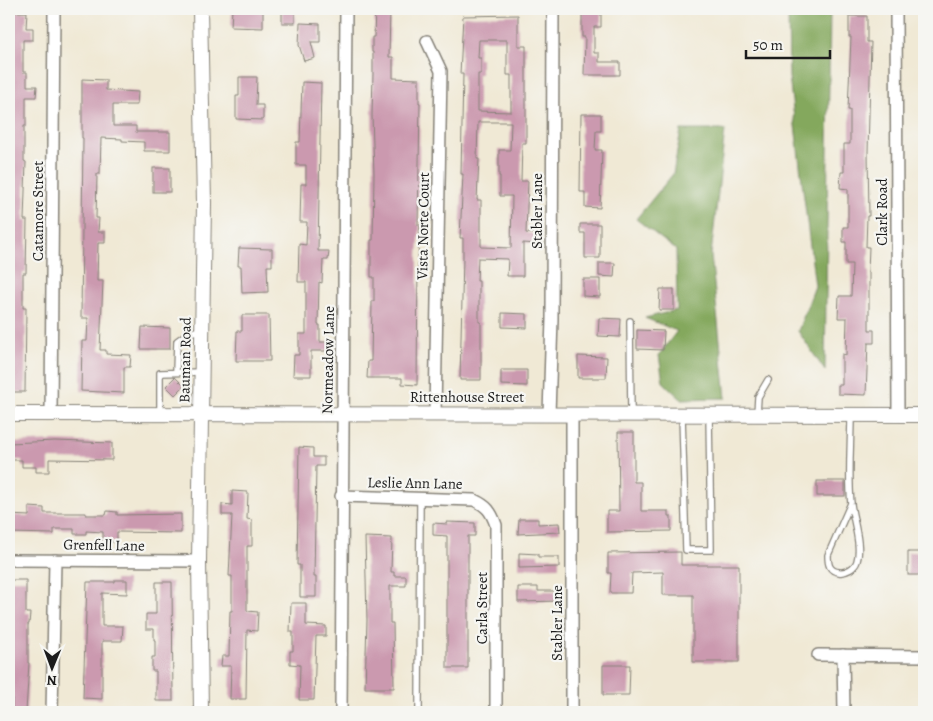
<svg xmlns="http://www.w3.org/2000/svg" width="933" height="721" font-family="Alegreya,serif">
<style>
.forest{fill:#84a85d;stroke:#50623c}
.building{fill:#cb99af;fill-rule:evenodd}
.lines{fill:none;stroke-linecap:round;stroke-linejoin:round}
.service-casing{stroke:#868278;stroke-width:8}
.minor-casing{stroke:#868278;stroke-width:14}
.tertiary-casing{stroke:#868278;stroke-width:16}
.service{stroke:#fff;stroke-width:5.5}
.minor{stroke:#fff;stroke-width:11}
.tertiary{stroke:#fff;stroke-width:14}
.labels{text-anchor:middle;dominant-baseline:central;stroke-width:4.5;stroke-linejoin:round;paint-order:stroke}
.street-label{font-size:15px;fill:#1c1c1c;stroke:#f6f6f2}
</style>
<rect width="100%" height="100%" fill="#f6f6f2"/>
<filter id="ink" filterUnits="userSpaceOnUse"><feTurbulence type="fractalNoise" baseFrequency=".02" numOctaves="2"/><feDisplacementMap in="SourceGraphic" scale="10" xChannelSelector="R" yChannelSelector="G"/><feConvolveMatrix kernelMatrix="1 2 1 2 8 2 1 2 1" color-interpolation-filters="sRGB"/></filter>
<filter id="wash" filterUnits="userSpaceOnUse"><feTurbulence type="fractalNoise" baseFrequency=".0096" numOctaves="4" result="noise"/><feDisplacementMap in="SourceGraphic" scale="20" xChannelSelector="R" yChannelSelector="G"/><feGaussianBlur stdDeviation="1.12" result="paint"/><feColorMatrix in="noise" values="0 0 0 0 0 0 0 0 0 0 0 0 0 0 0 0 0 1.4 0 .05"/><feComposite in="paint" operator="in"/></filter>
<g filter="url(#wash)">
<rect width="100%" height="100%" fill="#f0e9d5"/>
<g class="forest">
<path d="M788 9H830L825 371 798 331 815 286 789 77Z"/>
<path d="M681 130H725L711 255 726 398 681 399 663 382 659 355 677 331 645 318 677 310 676 250 636 219 673 174Z"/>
</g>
<g id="blocks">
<g class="building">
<path d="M232 9 263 10V28L231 27Z"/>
<path d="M375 9H390L389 57H393V78L419 79V103H420L418 225H420L418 258 417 385 402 384V378H367L368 361H371L372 301H374V277H371V240H373L374 174 372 115 373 74V52H372V37H374Z"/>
<rect x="282" y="10" width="13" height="13"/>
<path d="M9 12H27L26 28H33V40H23V72H27V86H37L36 97H26V126H24V161L26 162 24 220H27L26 273H23V308H26L25 392H9L11 332H9V270L12 214H9Z"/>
<path d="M582 12H601V27H594V53H599V62H620V75H584L585 37H582Z"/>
<path d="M518 15V46H526V143H522L521 181H528L526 233 538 234V244L523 243V276H507L508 259 478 258 477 281H479V322H481V380H460L463 257V238H460L463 174H461L463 74H460L463 16ZM479 40H507V75H511V112L478 111V74H481V58H478ZM478 122H511L510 150H499V176H500V196H512L511 248 481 247V200H477L479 159H477Z"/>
<path d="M849 16H867V42H871L868 152 869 216H867L866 247H869L868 272H869V330H874V343H868L866 395 838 394V385H842V354L846 355 847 318H838L839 296H851L852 264H846V242H843V227H848V189L840 188 841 172H844V144H850V110H848L851 37H849Z"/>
<path d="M300 23 320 24V42H311L315 58 304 61 299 45Z"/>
<path d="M239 77H257L256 105H263V120L236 119V96H239Z"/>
<path d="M82 79 106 80V90L138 92 137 105H113V126H136V132H170V151H144V142L122 141V139L101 138 100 174H97L96 218H99L98 232H105V243H98L97 281H103L100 350H106V354L131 355 130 367H124V393L81 391 82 341H87L88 318H81L83 138H82Z"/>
<path d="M302 82 321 83 318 251H329L328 260H323L322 283 319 282 318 325H320V342H331V351H311V376H293L294 355H299V334H306V282H298L299 244 306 245 307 222H300L301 184H306V165H296V142H300Z"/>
<path d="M581 114H601V131H596L595 150H602L600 208 585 207V192H580Z"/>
<rect x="153" y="168" width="17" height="24"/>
<path d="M580 224H600V258H585V233H580Z"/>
<path d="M239 248 272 249V266H267L268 292 242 293 241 266H238Z"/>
<path d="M599 263H615L614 277 599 276Z"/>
<path d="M583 279H600V297L583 296Z"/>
<path d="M660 289H674V310H659Z"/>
<path d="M502 313 527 314V328L502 327Z"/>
<path d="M242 315H269L270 361H236L237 331H242Z"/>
<path d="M599 318 621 319 620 337 598 336Z"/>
<path d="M142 327 170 328V349H141Z"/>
<path d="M637 330 664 331 663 350 637 349Z"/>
<path d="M578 356 607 357 606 378H578Z"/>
<path d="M501 370H527V386L501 385Z"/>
<path d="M175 377 184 386 175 395 166 386Z"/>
<path d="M618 432H634V482H641V511H668V516H671V531L607 532V511H619Z"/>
<path d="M55 441 112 443V460L49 459V472H36V467H22V460H9V443Z"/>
<path d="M299 447 313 448V457H324V466H316L314 577H316V597H300V565H297Z"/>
<rect x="817" y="481" width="28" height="15"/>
<path d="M232 491 248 492 247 519 252 520V546H247V611L258 612 257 631 247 630 246 699H230L231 666H221L222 656H229L230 611H232V576H229L232 515H222V504L232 505Z"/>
<path d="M29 507 44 508V513H86V515H106L107 511 117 512V515L181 514V533L117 532V542H103V532L86 531V534H74V529H54V534L9 533V515L29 516Z"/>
<path d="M519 519H538V524L559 523 560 532 518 534Z"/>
<path d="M447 522 475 523V536H468V668H447V536L433 535V523L447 524Z"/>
<path d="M365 537 392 538 391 572H394V576H406V586H390V623H393L394 688H365L367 620Z"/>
<path d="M681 552V565H739V662H693V595H663V572L632 573 631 593H610L611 573H608V553Z"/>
<rect x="908" y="552" width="16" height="23"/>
<path d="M519 553 538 554V557H559V567L519 568Z"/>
<path d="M9 580H26V613H30L29 624H28V663H29L26 712H12V683H9V674H11L12 640H9Z"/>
<path d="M115 580H127V594L102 593V626H123L122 641H102V699L83 698 87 582H115Z"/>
<path d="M156 582H172L173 701H156V671H152V657H155V640H154V629H146V614H156Z"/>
<path d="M518 587H538V591H560V601L518 602Z"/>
<path d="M291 603H306V625L326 626V636H316L314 700H299L300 665 290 664V651H293V632H290Z"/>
<path d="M603 665H630L629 695H603Z"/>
</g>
</g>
</g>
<g filter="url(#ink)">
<use href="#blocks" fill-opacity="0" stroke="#868278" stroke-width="1"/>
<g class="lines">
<g class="service-casing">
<g id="service">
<path d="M630 321 631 414"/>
<path d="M176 372 177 341 188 333 201 330"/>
<path d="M160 414V373L202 372"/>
<path d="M757 414 758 397 768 380"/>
<path d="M682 416 686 550H711L709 414"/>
<path d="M851 503 828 555C828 564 829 571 839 572 846 573 855 568 857 561 862 546 853 520 851 504 848 474 851 444 851 414"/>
<path d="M419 712 420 498"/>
</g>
</g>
<g class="minor-casing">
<g id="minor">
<path d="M896 9 898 414"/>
<path d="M427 41 441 71 435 414"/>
<path d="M51 414 54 9"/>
<path d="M549 414 552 319 553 9"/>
<path d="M341 496 474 500C487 506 491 511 496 525V712"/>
<path d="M9 560 199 561"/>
<path d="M818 655 924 656"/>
<path d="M843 655 844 712"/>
<path d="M52 712 55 560"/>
<path d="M341 712C342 478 345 243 346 9"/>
<path d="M572 712V414"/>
</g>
</g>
<g class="tertiary-casing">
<g id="tertiary">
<path d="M200 9 204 203 199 561 201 712"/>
<path d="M9 414 924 415"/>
</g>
</g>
<use href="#service" class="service"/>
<use href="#minor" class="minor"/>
<use href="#tertiary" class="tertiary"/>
</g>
</g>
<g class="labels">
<g class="street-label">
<text transform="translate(38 211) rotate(-90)">Catamore Street</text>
<text transform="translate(537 211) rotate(-90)">Stabler Lane</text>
<text transform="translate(882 212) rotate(-90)">Clark Road</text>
<text transform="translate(423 226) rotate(-89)">Vista Norte Court</text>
<text transform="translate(185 360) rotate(-89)">Bauman Road</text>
<text transform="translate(328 360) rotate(-89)">Normeadow Lane</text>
<text x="467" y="397">Rittenhouse Street</text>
<text transform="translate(415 483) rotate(1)">Leslie Ann Lane</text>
<text transform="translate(104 545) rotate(1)">Grenfell Lane</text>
<text transform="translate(482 608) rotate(-90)">Carla Street</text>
<text transform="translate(557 623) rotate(-90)">Stabler Lane</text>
</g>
</g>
<rect width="933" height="721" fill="none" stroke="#f6f6f2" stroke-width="30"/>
<g transform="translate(52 668) rotate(181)" stroke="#f6f6f2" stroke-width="4" paint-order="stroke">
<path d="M0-4L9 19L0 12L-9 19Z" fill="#1c1c1c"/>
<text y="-8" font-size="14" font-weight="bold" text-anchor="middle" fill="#1c1c1c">N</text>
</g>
<path d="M746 50v8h84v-8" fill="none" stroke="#1c1c1c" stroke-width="2.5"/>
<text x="753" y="50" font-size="15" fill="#1c1c1c" stroke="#f6f6f2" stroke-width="4" paint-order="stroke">50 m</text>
</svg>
